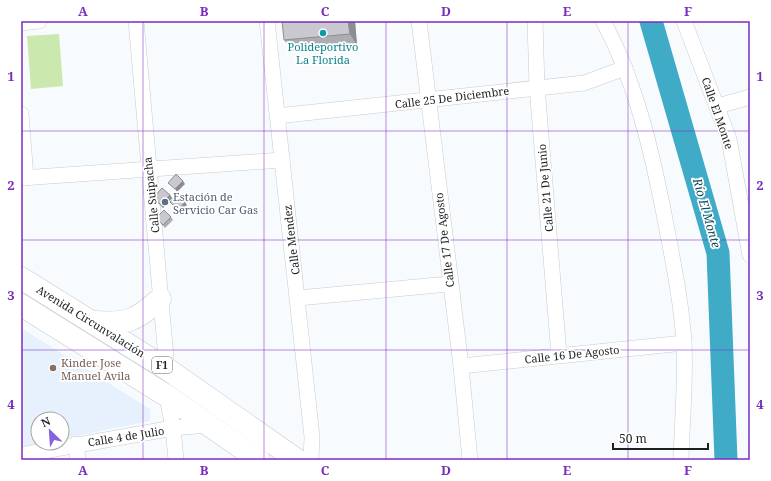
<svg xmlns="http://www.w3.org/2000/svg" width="771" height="481" font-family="'Noto Serif',serif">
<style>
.built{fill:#e7f1fd}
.green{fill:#cbe8af}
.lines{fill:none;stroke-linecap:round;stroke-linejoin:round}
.river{stroke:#40abc7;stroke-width:23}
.minor-casing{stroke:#c6cbd0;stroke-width:16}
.trunk-casing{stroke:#c6cbd0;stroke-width:23}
.minor{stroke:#fff;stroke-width:15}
.trunk{stroke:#fff;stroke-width:22}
.wall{fill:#adacb1}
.shaded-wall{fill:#8d8c90}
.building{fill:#c9c8ce;stroke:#8d8c90}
.grid{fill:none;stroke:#7b2cbf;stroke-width:1;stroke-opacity:0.55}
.culture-dot{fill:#0f9aa8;stroke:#fff;stroke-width:1.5}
.service-dot{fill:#5c6f8a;stroke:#fff;stroke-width:1.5}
.education-dot{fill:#8d6e63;stroke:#fff;stroke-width:1.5}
.labels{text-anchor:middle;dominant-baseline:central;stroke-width:3.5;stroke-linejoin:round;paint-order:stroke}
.shield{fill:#fff;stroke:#616264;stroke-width:1}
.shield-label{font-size:10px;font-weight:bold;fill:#1d1f21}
.culture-label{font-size:11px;fill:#0d838f;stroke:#fff}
.street-label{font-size:11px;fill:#1d1f21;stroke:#fff}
.service-label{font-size:11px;fill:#4e5e75;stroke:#fff;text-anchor:start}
.education-label{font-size:11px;fill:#785e54;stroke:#fff;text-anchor:start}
.water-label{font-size:12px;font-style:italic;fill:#0f4d5c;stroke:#fff}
.neatline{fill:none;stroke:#7b2cbf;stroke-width:1.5}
.grid-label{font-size:13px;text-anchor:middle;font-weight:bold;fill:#7b2cbf}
</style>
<rect width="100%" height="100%" fill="#f8fbfe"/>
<path class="built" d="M21 328 150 409V421L62 439V419H38V443H41L21 447Z"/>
<path class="green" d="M59 34 63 86 31 89 27 36Z"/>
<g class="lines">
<path class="river" d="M651 21 718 253 726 460"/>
<g class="minor-casing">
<g id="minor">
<path d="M136 21 167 369"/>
<path d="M267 21 312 437 311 460"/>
<path d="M419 21 461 366 470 460"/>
<path d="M535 21 537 87 559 355"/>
<path d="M603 21C635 80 651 148 664 214 672 256 681 299 684 342 686 381 682 421 681 460"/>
<path d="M684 21 729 139 750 255"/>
<path d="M21 23 39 21"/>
<path d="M718 106 750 97"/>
<path d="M21 114 26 178"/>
<path d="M277 116 584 83 625 68"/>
<path d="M21 178 282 160"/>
<path d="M298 298 449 284"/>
<path d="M461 366 684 343"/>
<path d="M167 396 173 428 176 460"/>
<path d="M76 444 78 460"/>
<path d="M21 455 173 428 208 425"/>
</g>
</g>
<g class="trunk-casing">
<g id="trunk">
<path d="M21 278 167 369 297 460"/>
<path d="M21 305 167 396 259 460"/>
<path d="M95 322C127 324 136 321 160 299"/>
</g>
</g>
<use href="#minor" class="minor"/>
<use href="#trunk" class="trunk"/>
</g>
<g class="wall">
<path d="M355 21 357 45 292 51 284 40Z"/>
<path d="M170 195 172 198 163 208 153 198Z"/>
<path d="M171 217 173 220 165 228 156 218Z"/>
</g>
<g class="shaded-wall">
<path d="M348 21H355L357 45 350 34Z"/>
<path d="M183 181 185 184 177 192 175 189Z"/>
<path d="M170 195 172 198 163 208 161 205Z"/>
<path d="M185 202 187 205 180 212 178 210Z"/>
</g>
<g class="building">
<path d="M282 21H348L350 34 284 40Z"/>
<path d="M176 174 183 181 175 189 168 183Z"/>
<path d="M162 188 170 195 161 205 153 198Z"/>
<path d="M177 194 185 202 178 210 170 202Z"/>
<path d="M164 210 171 217 163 225 156 218Z"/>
</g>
<path class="grid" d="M143 21V460M264 21V460M386 21V460M507 21V460M628 21V460M21 131H750M21 240H750M21 350H750"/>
<circle class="culture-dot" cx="323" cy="33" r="4"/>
<circle class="service-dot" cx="165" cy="202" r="4"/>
<circle class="education-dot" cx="53" cy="368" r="4"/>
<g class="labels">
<rect class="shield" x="152" y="357" width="20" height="16" rx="3"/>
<g class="shield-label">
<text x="162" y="365">F1</text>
</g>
<g class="culture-label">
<text x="323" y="46">Polideportivo<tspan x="323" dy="13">La Florida</tspan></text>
</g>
<g class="street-label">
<text transform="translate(452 97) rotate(-7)">Calle 25 De Diciembre</text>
<text transform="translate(718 113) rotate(71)">Calle El Monte</text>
<text transform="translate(545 188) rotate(-95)">Calle 21 De Junio</text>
<text transform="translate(151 195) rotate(-96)">Calle Suipacha</text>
<text transform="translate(291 240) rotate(-97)">Calle Mendez</text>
<text transform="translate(444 240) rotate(-97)">Calle 17 De Agosto</text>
<text transform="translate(91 321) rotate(32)">Avenida Circunvalación</text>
<text transform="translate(572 354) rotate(-6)">Calle 16 De Agosto</text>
<text transform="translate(126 436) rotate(-9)">Calle 4 de Julio</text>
</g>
<g class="service-label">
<text x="173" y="196">Estación de<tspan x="173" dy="13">Servicio Car Gas</tspan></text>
</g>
<g class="education-label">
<text x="61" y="362">Kinder Jose<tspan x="61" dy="13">Manuel Avila</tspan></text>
</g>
<g class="water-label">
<text transform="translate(707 213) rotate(74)">Río El Monte</text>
</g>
</g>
<rect width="771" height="481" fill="none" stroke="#ffffff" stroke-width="44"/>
<g transform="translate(50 431) rotate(335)"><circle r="19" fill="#ffffff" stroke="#a5a5a6"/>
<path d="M0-3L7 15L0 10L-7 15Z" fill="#8462dd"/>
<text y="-6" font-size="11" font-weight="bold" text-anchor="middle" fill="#1d1f21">N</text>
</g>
<path d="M613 443v6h95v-6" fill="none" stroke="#1d1f21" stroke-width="2"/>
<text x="619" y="443" font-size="12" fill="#1d1f21" stroke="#ffffff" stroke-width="3" paint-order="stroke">50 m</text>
<rect x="22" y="22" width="727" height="437" class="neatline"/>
<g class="grid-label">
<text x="83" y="16">A</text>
<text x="204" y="16">B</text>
<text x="325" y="16">C</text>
<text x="446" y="16">D</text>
<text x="567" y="16">E</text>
<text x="688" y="16">F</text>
<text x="11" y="81">1</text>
<text x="760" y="81">1</text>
<text x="11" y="190">2</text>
<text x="760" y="190">2</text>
<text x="11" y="300">3</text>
<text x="760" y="300">3</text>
<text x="11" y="409">4</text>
<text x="760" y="409">4</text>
<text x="83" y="475">A</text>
<text x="204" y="475">B</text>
<text x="325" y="475">C</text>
<text x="446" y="475">D</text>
<text x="567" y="475">E</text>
<text x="688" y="475">F</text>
</g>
</svg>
